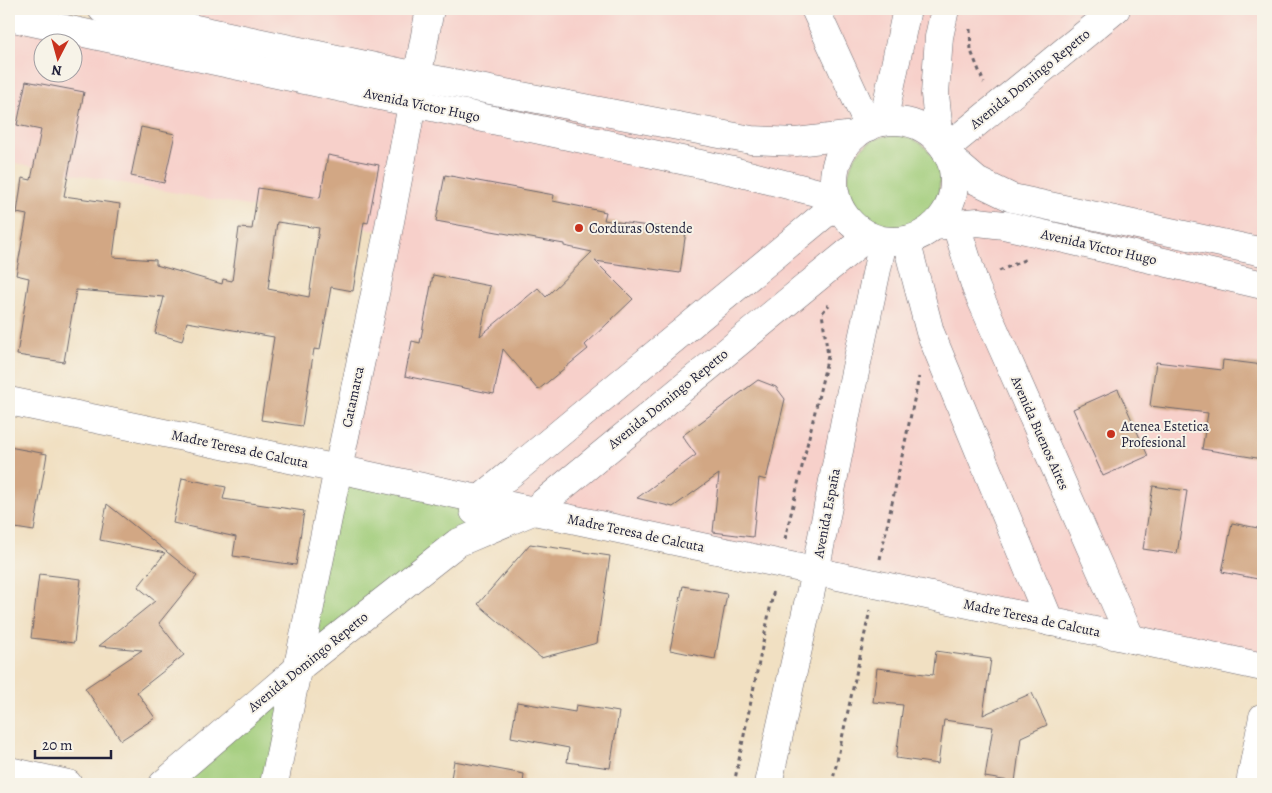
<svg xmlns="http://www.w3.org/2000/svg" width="1272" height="793" font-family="Alegreya,serif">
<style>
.built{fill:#f7d0ca;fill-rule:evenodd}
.green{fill:#a0cc79;stroke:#61775a}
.building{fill:#d2a784;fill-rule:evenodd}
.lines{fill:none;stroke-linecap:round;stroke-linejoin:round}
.minor-casing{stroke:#6a646a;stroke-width:29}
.secondary-casing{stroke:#6a646a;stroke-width:29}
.path{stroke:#6a646a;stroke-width:3;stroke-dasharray:4 4;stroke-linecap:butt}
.minor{stroke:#fff;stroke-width:28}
.secondary{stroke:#fff;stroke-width:28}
.poi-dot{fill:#c8321e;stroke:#f7f3e8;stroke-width:2}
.labels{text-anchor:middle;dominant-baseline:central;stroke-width:4;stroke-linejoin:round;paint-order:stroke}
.street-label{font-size:14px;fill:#22223b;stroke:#f7f3e8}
.poi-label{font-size:14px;fill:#22223b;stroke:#f7f3e8;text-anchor:start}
</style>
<rect width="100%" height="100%" fill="#f7f3e8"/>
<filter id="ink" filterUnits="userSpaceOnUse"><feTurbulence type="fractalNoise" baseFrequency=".02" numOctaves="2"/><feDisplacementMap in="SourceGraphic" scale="10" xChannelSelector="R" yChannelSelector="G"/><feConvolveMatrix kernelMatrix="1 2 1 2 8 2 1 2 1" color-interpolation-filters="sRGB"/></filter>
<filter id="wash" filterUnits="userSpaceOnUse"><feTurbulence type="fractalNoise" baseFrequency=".0096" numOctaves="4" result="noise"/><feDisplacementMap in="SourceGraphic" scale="20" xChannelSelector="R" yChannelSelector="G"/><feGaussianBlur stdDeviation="1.12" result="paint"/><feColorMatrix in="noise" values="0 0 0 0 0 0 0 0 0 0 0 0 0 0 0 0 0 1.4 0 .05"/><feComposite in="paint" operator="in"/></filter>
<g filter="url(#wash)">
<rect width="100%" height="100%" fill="#f1e0c2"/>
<path class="built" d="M124 9H1263V667L338 469 382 231 9 162V17L411 103ZM42 42H72V72H42Z"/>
<g class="green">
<circle cx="894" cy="181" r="46"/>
<path d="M338 469 478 503 457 543 297 669 274 784H163L297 669Z"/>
</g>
<g id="blocks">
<g class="building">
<path d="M26 81 84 92 64 196 120 204 113 257 156 260V265L222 284 223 279 232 281 239 228 252 229 258 188 320 198 328 155 379 165 368 223 364 222 353 291 331 287 320 350 314 349 302 426 261 420 274 337 187 322 182 341 155 333 164 297 76 290 64 362 17 355 29 278 16 275 27 215 17 213 22 178 31 180 41 130 17 125ZM277 222 319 228 309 297 268 289Z"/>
<path d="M141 127 175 134 164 183 131 176Z"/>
<path d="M445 175 554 195 553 201 606 212 604 220 686 231 680 273 595 261 633 299 585 345 588 349 538 390 503 349 494 394 405 376 412 341 420 343 433 275 490 286 480 336 538 288 546 297 592 252 564 246V244L436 221Z"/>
<path d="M1223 360 1263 365V459L1202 449 1208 413 1150 406 1156 362 1222 370Z"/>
<path d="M758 380 776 387 785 399 766 480 759 478 753 537 713 532 719 474 673 507 637 498 696 455 682 436Z"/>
<path d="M1118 389 1148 456 1103 476 1073 409Z"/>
<path d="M9 447 47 454 34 531 9 527Z"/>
<path d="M182 478 226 487 223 499 304 511 296 565 233 556 236 537 173 523Z"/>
<path d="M1153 486 1187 491 1177 554 1143 549Z"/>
<path d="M107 504 197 576 159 623 184 655 137 692 155 718 121 740 85 688 142 650 99 646 155 601 138 587 165 553 100 540Z"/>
<path d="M1232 523 1263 529V580L1222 572Z"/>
<path d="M530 544 610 556 597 643 541 658 478 604Z"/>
<path d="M39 574 81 579 74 643 31 638Z"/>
<path d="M683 586 727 594 715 659 670 650Z"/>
<path d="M936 651 991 659 983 715 1032 693 1047 725 1021 737 1015 782 985 777 993 727 944 720 938 764 896 758 903 705 873 702 877 668 933 675Z"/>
<path d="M517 702 575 712 576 705 619 712 610 768 567 762 569 748 511 737Z"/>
<path d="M454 761 524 774 523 784H450Z"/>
</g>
</g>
</g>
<g filter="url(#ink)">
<use href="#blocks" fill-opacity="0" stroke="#6a646a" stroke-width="1"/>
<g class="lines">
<g class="minor-casing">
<g id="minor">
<path d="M815 9 869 127"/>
<path d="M945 149 1116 9"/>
<path d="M956 225 976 288 1131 639"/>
<path d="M906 240 930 332 1050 622"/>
<path d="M9 401 338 469 1263 667"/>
<path d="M474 511 479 500 837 204"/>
<path d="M9 771 68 784"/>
<path d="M163 784 297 669 457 543 533 511 868 236"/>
<path d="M274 784 338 469 388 232 430 9"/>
<path d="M1250 784 1263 717"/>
</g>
</g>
<g class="secondary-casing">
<g id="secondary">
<path d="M102 9 417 76 751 140 796 142 855 135"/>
<path d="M9 17 733 171 835 197"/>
<circle cx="894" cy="181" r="60"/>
<path d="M883 122 907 9"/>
<path d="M940 142 935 94 939 37 945 9"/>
<path d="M948 156 977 181 1012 198 1263 252"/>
<path d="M934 226 978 222 1004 225 1263 285"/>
<path d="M768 784 815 572 848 405 883 241"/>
</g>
</g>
<g class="path">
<path d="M970 29 971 51 984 83"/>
<path d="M999 271 1024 260 1028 259"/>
<path d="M785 539 828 356 822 313 829 305"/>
<path d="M880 559 919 377"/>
<path d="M734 784 774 589"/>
<path d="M832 784 870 610"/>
</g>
<use href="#minor" class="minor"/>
<use href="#secondary" class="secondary"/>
</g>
</g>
<g class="poi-dot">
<circle cx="579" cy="228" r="5"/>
<circle cx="1111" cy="434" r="5"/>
</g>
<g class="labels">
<g class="street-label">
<text transform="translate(1030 79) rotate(-39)">Avenida Domingo Repetto</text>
<text transform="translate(422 105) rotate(12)">Avenida Víctor Hugo</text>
<text transform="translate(1099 247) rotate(13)">Avenida Víctor Hugo</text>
<text transform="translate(353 397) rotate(-78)">Catamarca</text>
<text transform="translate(668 399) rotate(-39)">Avenida Domingo Repetto</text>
<text transform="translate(1040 433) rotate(66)">Avenida Buenos Aires</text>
<text transform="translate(240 449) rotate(12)">Madre Teresa de Calcuta</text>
<text transform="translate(827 513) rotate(-79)">Avenida España</text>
<text transform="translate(636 533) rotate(12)">Madre Teresa de Calcuta</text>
<text transform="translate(1032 618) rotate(12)">Madre Teresa de Calcuta</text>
<text transform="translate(308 662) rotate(-39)">Avenida Domingo Repetto</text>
</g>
<g class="poi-label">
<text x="589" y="228">Corduras Ostende</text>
<text x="1121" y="426">Atenea Estetica<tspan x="1121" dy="16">Profesional</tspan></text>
</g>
</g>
<rect width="1272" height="793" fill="none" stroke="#f7f3e8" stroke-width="30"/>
<g transform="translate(58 58) rotate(186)"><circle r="24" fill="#f7f3e8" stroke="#a29fa3"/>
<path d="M0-4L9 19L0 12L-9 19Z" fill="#c8321e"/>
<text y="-8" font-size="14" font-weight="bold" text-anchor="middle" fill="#22223b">N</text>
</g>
<path d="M35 750v8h76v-8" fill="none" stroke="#22223b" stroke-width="2.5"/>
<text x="42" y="750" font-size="15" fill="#22223b" stroke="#f7f3e8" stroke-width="4" paint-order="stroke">20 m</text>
</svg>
